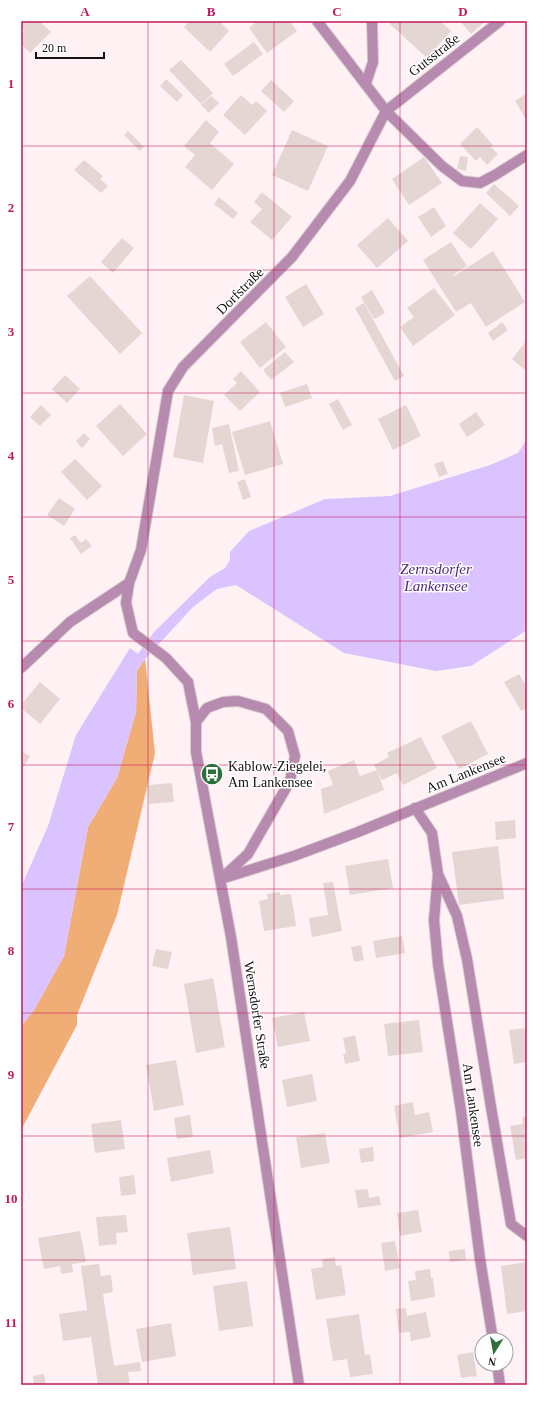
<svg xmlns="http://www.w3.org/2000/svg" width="548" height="1406" font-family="'Times New Roman',serif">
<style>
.forest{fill:#f0ad76}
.water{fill:#dac3fe}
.building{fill:#e4d6d3}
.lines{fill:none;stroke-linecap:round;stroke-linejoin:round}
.minor-casing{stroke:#dacdd0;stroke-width:12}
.minor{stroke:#b78ab0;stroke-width:10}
.grid{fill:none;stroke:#c2185b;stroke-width:1;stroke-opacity:0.55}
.labels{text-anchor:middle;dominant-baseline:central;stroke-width:3;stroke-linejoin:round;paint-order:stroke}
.street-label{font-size:14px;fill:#151112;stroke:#fff}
.poi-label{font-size:14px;fill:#151112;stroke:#fff;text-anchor:start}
.water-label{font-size:15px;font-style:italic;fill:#4e2679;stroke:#fff}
.neatline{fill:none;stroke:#c2185b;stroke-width:1.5}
.grid-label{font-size:13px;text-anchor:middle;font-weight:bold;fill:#c2185b}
</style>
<rect width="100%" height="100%" fill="#fff1f4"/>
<path class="forest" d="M145 659 155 753 117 915 77 1015V1025L21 1130V1026L34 1010 64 956 88 827 117 778 136 712 137 671Z"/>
<path class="water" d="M527 439V630L471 666 436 671 344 653 236 585 217 589 193 607 145 659 137 671 136 712 117 778 88 827 64 956 34 1010 21 1026V887L48 826 76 735 130 648 138 654 154 632 210 577 225 568 230 560V552L249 531 325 499 390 496 490 465 518 453Z"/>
<g class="building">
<path d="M21 21H39L51 32 30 53 21 44V34L24 31 21 28Z"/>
<path d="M190 21H219L229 31 210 52 184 27Z"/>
<path d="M258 21H290L297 31 267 53 249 28Z"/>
<path d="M392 21H440L451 31 427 58 390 24Z"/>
<path d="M460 21H486L471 34Z"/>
<path d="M254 42 263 54 233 76 224 64Z"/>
<path d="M181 60 213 93 201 104 169 70Z"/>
<path d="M166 79 183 95 177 102 160 86Z"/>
<path d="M271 80 294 101 284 112 261 91Z"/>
<path d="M527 93V121L515 101Z"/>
<path d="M241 95 252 105 256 101 267 111 245 135 223 115Z"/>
<path d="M211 96 219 103 209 113 201 105Z"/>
<path d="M206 120 219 132 210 143 234 164 212 190 185 167 195 155 184 146Z"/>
<path d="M477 127 493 145 491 147 498 154 487 165 480 157 476 161 460 144Z"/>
<path d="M292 130 328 146 308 191 272 175Z"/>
<path d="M128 131 144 147 140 151 124 135Z"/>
<path d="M460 156 468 157 466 171 457 169Z"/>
<path d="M424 157 442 183 409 205 392 179Z"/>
<path d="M84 160 103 176 100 179 108 186 101 193 74 170Z"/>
<path d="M494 184 519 206 510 216 486 193Z"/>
<path d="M262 192 292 217 272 240 250 222 262 209 254 202Z"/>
<path d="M219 197 238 213 233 219 214 204Z"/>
<path d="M480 203 498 219 471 249 453 233Z"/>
<path d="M434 207 446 226 431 237 418 217Z"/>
<path d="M388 218 408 241 377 268 357 245Z"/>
<path d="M122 238 134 248 113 273 101 262Z"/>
<path d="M451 242 467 266 453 275 454 276 493 251 525 302 486 327 471 303 456 312 423 260Z"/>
<path d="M90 276 142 333 120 354 67 296Z"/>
<path d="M306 284 324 314 303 327 285 297Z"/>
<path d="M434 288 455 315 413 346 400 327 414 317 407 308Z"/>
<path d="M372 290 385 313 374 319 361 297Z"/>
<path d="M364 303 404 376 395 381 355 308Z"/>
<path d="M266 322 286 347 260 368 240 342Z"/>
<path d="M502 322 508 330 493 341 488 333Z"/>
<path d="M527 340V368L525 370 512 359Z"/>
<path d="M285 352 294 362 271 380 263 370Z"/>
<path d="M241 371 260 392 240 411 224 395 237 383 233 379Z"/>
<path d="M65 375 80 389 67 403 52 389Z"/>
<path d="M307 384 312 398 285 407 280 393Z"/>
<path d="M184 395 214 401 203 463 173 457Z"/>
<path d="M338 399 352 425 343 430 329 404Z"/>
<path d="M120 404 147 434 123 456 96 426Z"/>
<path d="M41 405 51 415 40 426 30 417Z"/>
<path d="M406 405 421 436 393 450 378 419Z"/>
<path d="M476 412 485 425 467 437 459 424Z"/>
<path d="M270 421 283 464 245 475 232 432Z"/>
<path d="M229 424 239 471 229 473 222 444 215 446 212 428Z"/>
<path d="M84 433 90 439 82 448 76 441Z"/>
<path d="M75 459 102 486 87 500 61 472Z"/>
<path d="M443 461 448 474 439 477 434 464Z"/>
<path d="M245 479 251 497 243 500 237 482Z"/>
<path d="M59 498 75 509 64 526 47 515Z"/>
<path d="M75 535 81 543 86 539 92 546 81 554 70 538Z"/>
<path d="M519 674 527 687V708L521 711 504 682Z"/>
<path d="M40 682 60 699 40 724 21 708V705Z"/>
<path d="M471 721 488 754 459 769 441 736Z"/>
<path d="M421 737 437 768 403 785 397 773 382 780 374 765 389 757 387 753Z"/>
<path d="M21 751 30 756 21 771Z"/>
<path d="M354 760 360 776 377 770 384 790 324 814 321 789 333 785 328 771Z"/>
<path d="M172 783 174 802 149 804 148 785Z"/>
<path d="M515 820 516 838 496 840 495 822Z"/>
<path d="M498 846 504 899 459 905 452 852Z"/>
<path d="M388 859 393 888 350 895 345 866Z"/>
<path d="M333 882 342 931 312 937 309 918 328 915 323 883Z"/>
<path d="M280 892V895L291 894 296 926 264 931 259 901 268 899 267 894Z"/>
<path d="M402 936 405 953 376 958 373 941Z"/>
<path d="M361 945 364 960 354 962 351 947Z"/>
<path d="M156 949 172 952 168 969 152 966Z"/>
<path d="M213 978 225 1047 196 1053 184 984Z"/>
<path d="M304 1012 310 1041 278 1047 272 1018Z"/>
<path d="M419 1020 423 1052 388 1056 384 1024Z"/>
<path d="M526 1028 527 1062 514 1064 509 1030Z"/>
<path d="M355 1035 360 1061 345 1064 343 1054H346L343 1038Z"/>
<path d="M176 1060 184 1105 154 1111 146 1065Z"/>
<path d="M312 1074 317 1101 287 1107 282 1080Z"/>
<path d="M413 1102 415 1115 429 1112 433 1132 400 1138 394 1106Z"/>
<path d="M190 1115 193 1137 177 1139 174 1118Z"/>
<path d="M527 1116V1158L516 1160 510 1126 523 1124 522 1117Z"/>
<path d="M121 1120 125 1149 95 1153 91 1124Z"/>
<path d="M325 1133 330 1163 301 1168 296 1137Z"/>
<path d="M373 1147 374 1161 361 1163 359 1149Z"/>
<path d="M210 1150 214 1173 171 1182 167 1158Z"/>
<path d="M134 1175 136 1194 121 1196 119 1177Z"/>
<path d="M368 1189 369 1198 379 1196 381 1205 358 1208 355 1190Z"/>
<path d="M418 1210 422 1232 400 1236 397 1213Z"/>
<path d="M126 1215 128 1232 116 1233 117 1244 99 1246 96 1217Z"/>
<path d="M230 1227 236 1269 193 1275 187 1233Z"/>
<path d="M80 1231 86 1262 72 1264 73 1272 61 1274 60 1266 44 1269 38 1238Z"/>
<path d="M395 1241 400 1268 385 1271 381 1243Z"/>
<path d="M465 1249 466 1260 450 1262 449 1251Z"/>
<path d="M335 1257 336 1266 341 1265 346 1295 316 1300 311 1269 323 1267 322 1259Z"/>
<path d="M527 1262V1311L507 1314 501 1266Z"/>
<path d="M99 1264 101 1276 111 1275 113 1292 103 1294 114 1366 140 1362 141 1371 128 1372 130 1385H98L91 1337 63 1341 59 1314 87 1310 81 1266Z"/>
<path d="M430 1269 431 1278H433L435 1297 411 1301 408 1281 416 1280 415 1271Z"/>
<path d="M247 1281 253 1326 219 1331 213 1286Z"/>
<path d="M406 1308 407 1316 426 1312 431 1337 411 1341 410 1332 399 1333 396 1309Z"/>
<path d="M359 1314 365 1355 370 1354 373 1374 350 1377 347 1359 333 1361 326 1319Z"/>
<path d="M171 1323 176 1356 142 1362 136 1329Z"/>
<path d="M473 1352 477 1376 461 1378 457 1355Z"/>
<path d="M44 1374 46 1385H34L33 1376Z"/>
</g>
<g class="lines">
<g class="minor-casing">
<g id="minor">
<path d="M317 21 386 111 442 166 462 181 480 183 495 175 527 155"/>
<path d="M366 83 373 62 372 21"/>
<path d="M21 668 70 622 129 583"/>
<path d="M196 722 207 708 223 702 238 701 266 709 288 731 295 756 290 781 248 854 224 876"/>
<path d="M415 808 432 833 438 874 457 916 467 959 491 1107 511 1224 527 1236"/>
<path d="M438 874 434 920 438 964 461 1111 480 1259 493 1340"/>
<path d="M221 879 294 856 358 832 527 763"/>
<path d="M497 1364 500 1385"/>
<path d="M299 1385 231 937 196 752V722L188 682 166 658 133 633 126 603 129 583 141 550 168 391 183 367 292 257 350 181 386 111 500 21"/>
</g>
</g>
<use href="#minor" class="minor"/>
</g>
<path class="grid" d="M148 21V1385M274 21V1385M400 21V1385M21 146H527M21 270H527M21 393H527M21 517H527M21 641H527M21 765H527M21 889H527M21 1013H527M21 1136H527M21 1260H527"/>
<defs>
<g id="bus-disc" transform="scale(1.15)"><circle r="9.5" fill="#2d703b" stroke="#fff"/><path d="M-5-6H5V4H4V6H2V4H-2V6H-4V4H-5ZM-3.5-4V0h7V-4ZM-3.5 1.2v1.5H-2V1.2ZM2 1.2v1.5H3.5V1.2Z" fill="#fff"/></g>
</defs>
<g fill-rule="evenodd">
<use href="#bus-disc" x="212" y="774"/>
</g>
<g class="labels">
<g class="street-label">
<text transform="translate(434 55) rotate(-38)">Gutsstraße</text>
<text transform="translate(240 291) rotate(-45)">Dorfstraße</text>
<text transform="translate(466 773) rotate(-22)">Am Lankensee</text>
<text transform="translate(257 1015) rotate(81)">Wernsdorfer Straße</text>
<text transform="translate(473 1105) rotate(82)">Am Lankensee</text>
</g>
<g class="poi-label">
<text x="228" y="766">Kablow-Ziegelei,<tspan x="228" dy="16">Am Lankensee</tspan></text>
</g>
<g class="water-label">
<text x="436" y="569">Zernsdorfer<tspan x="436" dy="17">Lankensee</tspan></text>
</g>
</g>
<rect width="548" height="1406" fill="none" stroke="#ffffff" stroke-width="44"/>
<g transform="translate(494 1352) rotate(191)"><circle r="19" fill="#ffffff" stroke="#a1a0a0"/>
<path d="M0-3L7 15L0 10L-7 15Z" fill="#2d703b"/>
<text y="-6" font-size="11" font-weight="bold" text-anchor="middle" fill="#151112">N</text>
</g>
<path d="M36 52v6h68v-6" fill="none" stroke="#151112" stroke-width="2"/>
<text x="42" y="52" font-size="12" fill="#151112" stroke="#ffffff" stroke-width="3" paint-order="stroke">20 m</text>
<rect x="22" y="22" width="504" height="1362" class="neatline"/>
<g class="grid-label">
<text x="85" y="16">A</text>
<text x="211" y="16">B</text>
<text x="337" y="16">C</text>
<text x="463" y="16">D</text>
<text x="11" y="88">1</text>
<text x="11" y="212">2</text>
<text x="11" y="336">3</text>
<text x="11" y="460">4</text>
<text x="11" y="584">5</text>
<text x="11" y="708">6</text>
<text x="11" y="831">7</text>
<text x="11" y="955">8</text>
<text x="11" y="1079">9</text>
<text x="11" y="1203">10</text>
<text x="11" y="1327">11</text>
</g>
</svg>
